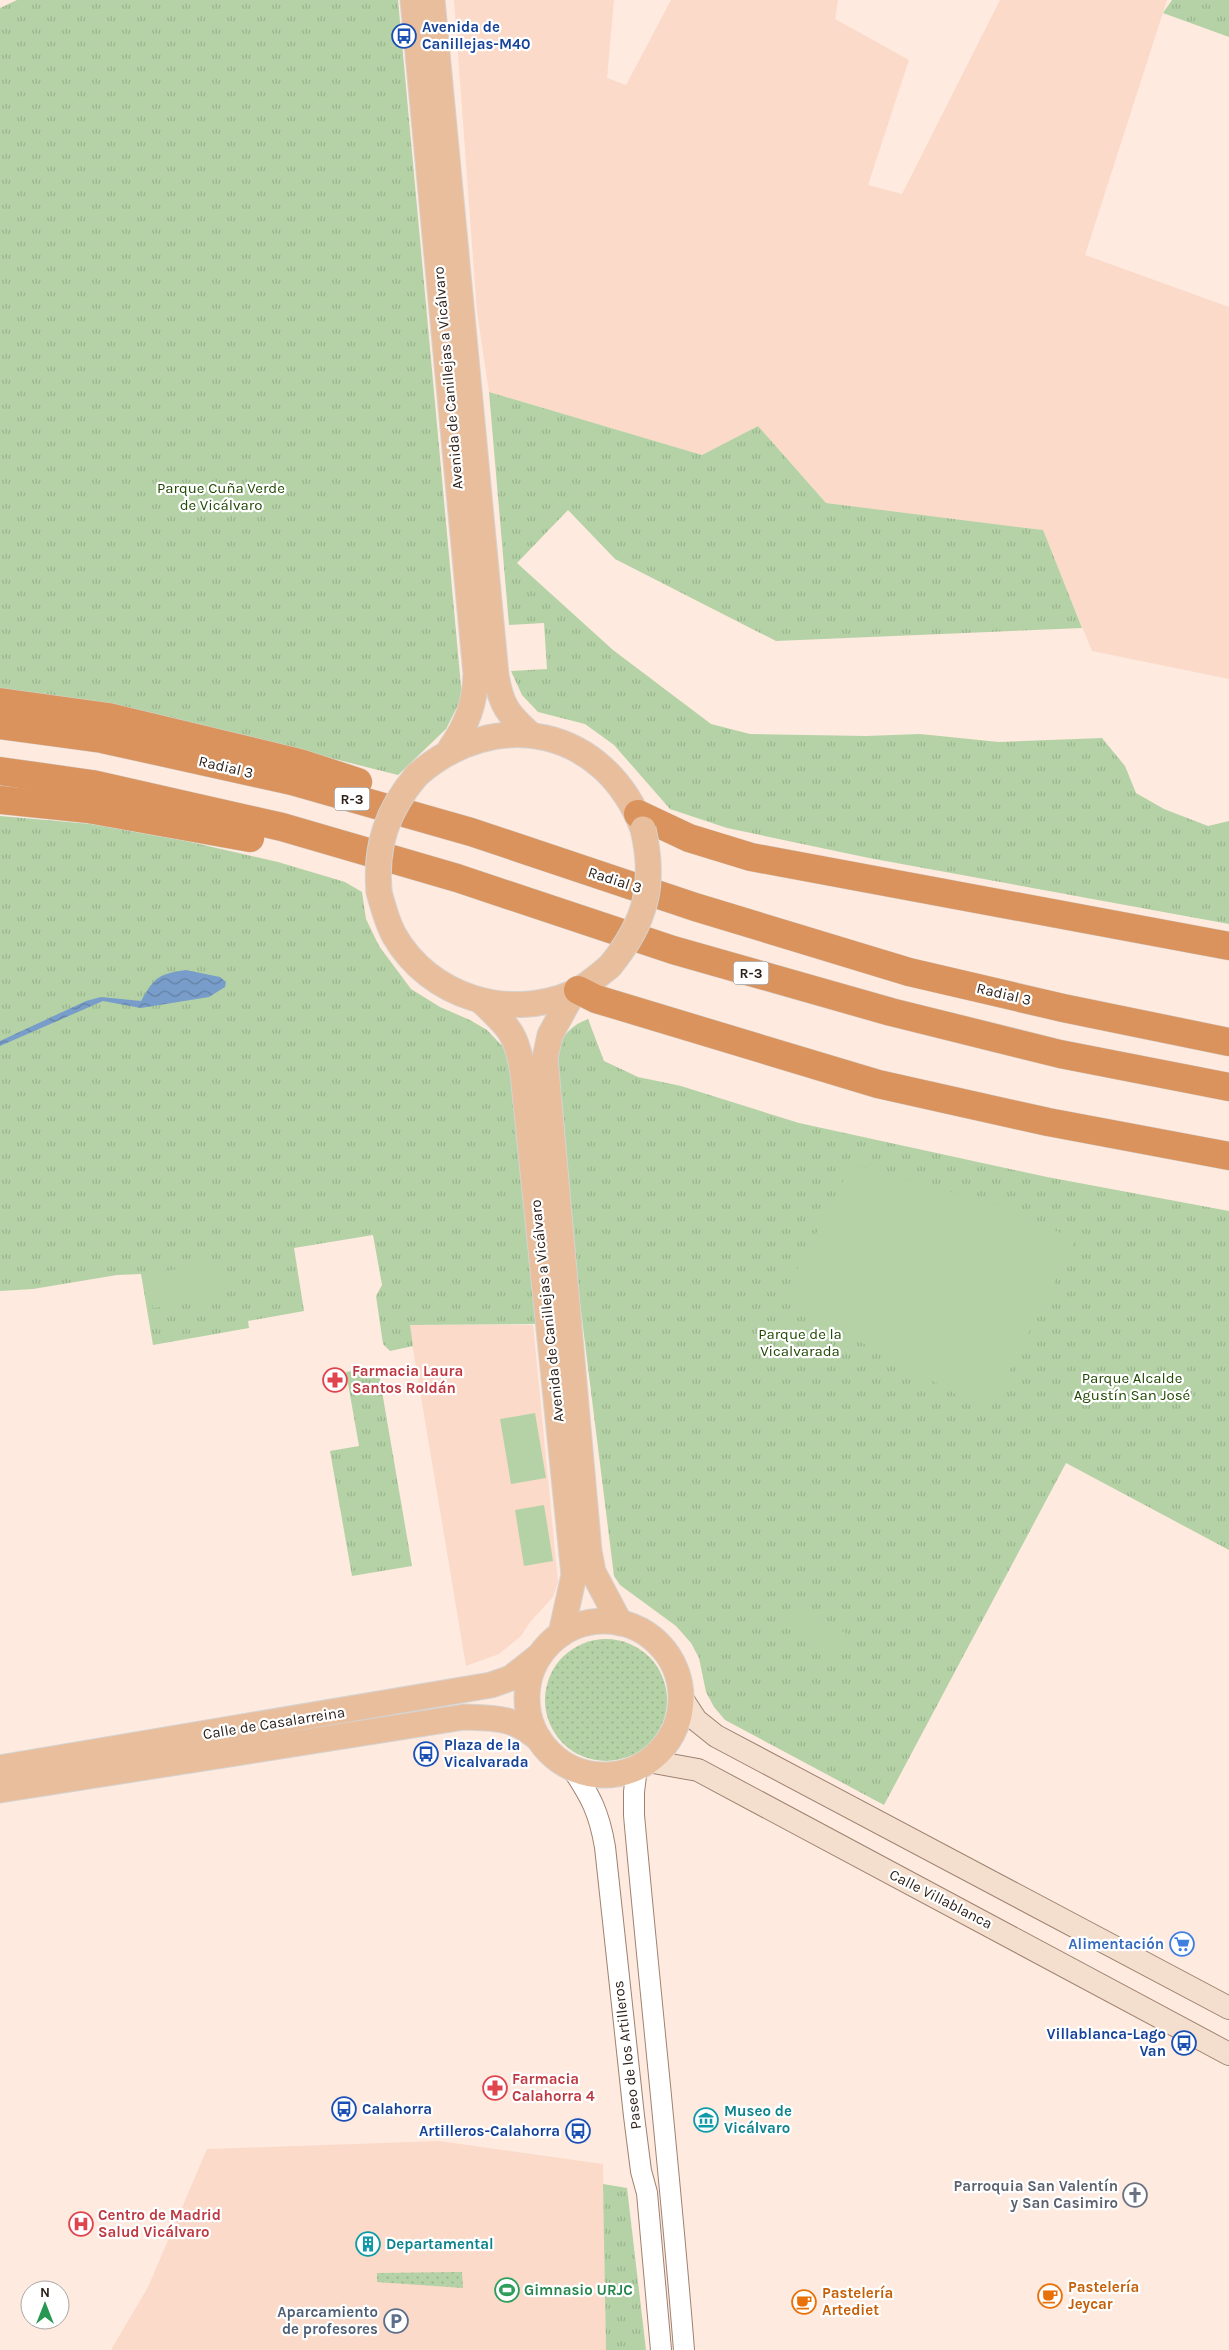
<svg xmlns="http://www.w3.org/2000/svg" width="1229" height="2350" font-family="Karla,sans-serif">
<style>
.built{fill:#fbdac9}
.grass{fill:url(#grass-tufts)}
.garden{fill:url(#garden-dots)}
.pitch{fill:#b4d2a6}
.water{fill:url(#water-waves)}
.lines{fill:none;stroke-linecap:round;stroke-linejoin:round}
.tertiary-casing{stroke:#9f8170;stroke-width:22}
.secondary-casing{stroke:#9f8170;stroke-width:24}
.primary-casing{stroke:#d5d3d1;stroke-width:27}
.motorway-casing{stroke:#d5d3d1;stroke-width:29}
.tertiary{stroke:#fff;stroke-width:20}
.secondary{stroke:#f4dfce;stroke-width:22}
.primary{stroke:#e9be9d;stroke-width:25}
.motorway{stroke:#da935c;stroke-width:28}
.primary-bridge-casing{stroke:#d5d3d1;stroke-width:27;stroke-linecap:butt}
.primary-bridge{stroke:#e9be9d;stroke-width:25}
.labels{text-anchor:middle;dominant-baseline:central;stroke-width:4.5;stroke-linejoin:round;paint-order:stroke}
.shield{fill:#fff;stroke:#6c645f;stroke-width:1}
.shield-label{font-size:14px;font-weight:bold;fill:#2d211a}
.transit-label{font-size:15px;font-weight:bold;fill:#164399;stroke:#fff;text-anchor:start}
.street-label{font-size:15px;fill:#2d211a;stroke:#fff}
.park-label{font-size:15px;fill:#204900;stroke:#fff}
.health-label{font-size:15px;font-weight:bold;fill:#be3a42;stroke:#fff;text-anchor:start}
.shop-label{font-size:15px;font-weight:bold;fill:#366cbe;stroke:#fff;text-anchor:end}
.culture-label{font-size:15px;font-weight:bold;fill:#0d838f;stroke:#fff;text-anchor:start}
.worship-label{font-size:15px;font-weight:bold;fill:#5b616d;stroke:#fff;text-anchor:end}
.food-label{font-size:15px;font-weight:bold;fill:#c56008;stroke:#fff;text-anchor:start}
.leisure-label{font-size:15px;font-weight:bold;fill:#27864d;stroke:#fff;text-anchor:start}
.service-label{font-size:15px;font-weight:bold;fill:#4e5e75;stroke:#fff;text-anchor:end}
</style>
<defs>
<pattern id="grass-tufts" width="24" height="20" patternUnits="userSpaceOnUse" patternTransform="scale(1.25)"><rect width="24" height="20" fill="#b4d2a6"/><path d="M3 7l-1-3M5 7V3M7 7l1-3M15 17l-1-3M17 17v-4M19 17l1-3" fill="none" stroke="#9bb48e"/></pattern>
<pattern id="garden-dots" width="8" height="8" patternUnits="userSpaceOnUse" patternTransform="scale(1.25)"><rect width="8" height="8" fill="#b4d2a6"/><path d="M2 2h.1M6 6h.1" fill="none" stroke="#9bb48e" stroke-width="1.8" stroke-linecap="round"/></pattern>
<pattern id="water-waves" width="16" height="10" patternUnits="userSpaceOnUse" patternTransform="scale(1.25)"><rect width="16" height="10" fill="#789dca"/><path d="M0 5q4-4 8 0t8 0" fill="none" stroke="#6380a3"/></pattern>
</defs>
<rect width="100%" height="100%" fill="#feeadf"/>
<g class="built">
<path d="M454 0H614L607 78 626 85 671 0H838L835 19 909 60 868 185 902 194 1000 0H1167L1085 255 1229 307V679L1092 651 1042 530 826 503 758 426 702 455 489 392 477 312Z"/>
<path d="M409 1325H533L558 1582 553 1597 531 1621 521 1636 499 1654 466 1666Z"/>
<path d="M439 2141 603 2164 606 2350H111L148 2287 207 2149Z"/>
</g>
<g class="grass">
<path d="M17 0H398L462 697 446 729 398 775 148 712 0 691V8Z"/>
<path d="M1172 0H1229V37L1163 13Z"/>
<path d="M489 392 702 455 758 426 826 503 1043 530 1082 628 776 641 615 559 568 510 517 563 613 650 711 724 750 734 866 736 920 734 999 742 1102 738 1125 766 1136 793 1164 809 1208 826 1229 821V924L869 858 727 828 670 809 614 745 585 724 538 712 522 695 511 671 547 669 544 623 509 625Z"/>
<path d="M0 816 91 824 186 841 278 862 345 882 362 892 366 919 379 946 411 989 440 1007 470 1020 487 1030 506 1050 517 1116 537 1324 410 1325 413 1346 390 1351 383 1344 376 1296 382 1285 373 1235 294 1248 304 1311 248 1321 249 1328 153 1345 141 1274 117 1275 33 1289 0 1291Z"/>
<path d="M588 1019 604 1061 638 1077 681 1086 799 1123 1047 1177 1229 1211V1550L1066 1463 884 1805 725 1720 714 1707 706 1692 699 1658 691 1643 676 1626 620 1585 614 1576 575 1263 556 1049C564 1034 572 1025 588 1019Z"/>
<path d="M370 1368 379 1374 412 1566 352 1576 330 1451 359 1446 346 1372Z"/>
<path d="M603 2184 627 2188 646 2350H606Z"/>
</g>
<g class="garden">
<circle cx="606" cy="1700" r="61"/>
<path d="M462 2272 463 2288 377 2282V2273Z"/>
</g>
<g class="pitch">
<path d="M852 1164 1017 1210 1075 1241 989 1412 782 1299Z"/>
<path d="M219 1262 224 1297 153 1308 148 1274Z"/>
<path d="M535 1413 546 1478 511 1484 500 1419Z"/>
<path d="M544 1505 553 1561 524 1566 515 1510Z"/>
<path d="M794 1605 849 1635 839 1654 784 1625Z"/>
</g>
<path class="water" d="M186 970 220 977 226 982 225 987 209 997 141 1008 103 1001 0 1046V1041L86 1001 101 997 141 1001C155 977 158 974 186 970Z"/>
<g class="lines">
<g class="tertiary-casing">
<g id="tertiary">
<path d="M571 1767C591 1797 599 1812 605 1847L634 2116 641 2171 647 2193 661 2350"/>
<path d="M637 1767 634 1792V1815C650 1994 670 2172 684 2350"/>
</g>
</g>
<g class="secondary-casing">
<g id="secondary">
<path d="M681 1697 696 1720 716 1736 1229 2008"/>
<path d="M648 1761 698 1770 1229 2054"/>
</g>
</g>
<g class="primary-casing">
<g id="primary">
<path d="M413 0 476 674C475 703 467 725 450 749"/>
<path d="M432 0 496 675C501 706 508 714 531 735"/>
<path d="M417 775C497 705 605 728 643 829"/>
<path d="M379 892C383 907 387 922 394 935 429 997 508 1021 573 993 587 986 599 975 610 966"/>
<path d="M573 993 550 1035 545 1058 589 1551 593 1572 620 1623"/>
<path d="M481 1001C509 1027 517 1034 523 1073L574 1575 561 1634"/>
<circle cx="604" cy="1698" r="77"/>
<path d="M0 1768 491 1685 511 1678 540 1655"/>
<path d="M0 1790 464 1717C497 1718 513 1717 539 1739"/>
</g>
</g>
<g class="motorway-casing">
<g id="motorway">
<path d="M0 702 109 717 300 763 358 782"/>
<path d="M0 725 102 739 292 781 471 832 695 907 909 972 1063 1008 1229 1042"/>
<path d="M0 771 92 784 282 827 457 878 673 950 891 1012 1060 1054 1229 1087"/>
<path d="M0 800 88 809 250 838"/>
<path d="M638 814 689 838 751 857 1229 946"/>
<path d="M578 990 596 999 878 1084 1048 1122 1229 1156"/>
</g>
</g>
<use href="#tertiary" class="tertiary"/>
<use href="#secondary" class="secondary"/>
<use href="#primary" class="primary"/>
<use href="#motorway" class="motorway"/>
<g class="primary-bridge-casing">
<g id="primary-bridge">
<path d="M379 892C375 846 387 810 417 775"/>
<path d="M610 966C646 922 656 884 643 829"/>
</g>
</g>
<use href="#primary-bridge" class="primary-bridge"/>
</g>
<defs>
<g id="bus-ring" transform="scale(1.25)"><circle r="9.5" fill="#fff" stroke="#1a4fb4" stroke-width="1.5"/><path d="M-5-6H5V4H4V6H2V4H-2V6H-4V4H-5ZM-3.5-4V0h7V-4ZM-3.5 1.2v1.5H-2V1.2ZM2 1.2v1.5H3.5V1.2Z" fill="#1a4fb4"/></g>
<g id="pharmacy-ring" transform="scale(1.25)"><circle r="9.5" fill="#fff" stroke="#e0444e" stroke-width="1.5"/><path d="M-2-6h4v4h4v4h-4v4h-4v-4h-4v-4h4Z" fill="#e0444e"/></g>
<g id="supermarket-ring" transform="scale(1.25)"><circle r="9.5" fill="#fff" stroke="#3f7fe0" stroke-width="1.5"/><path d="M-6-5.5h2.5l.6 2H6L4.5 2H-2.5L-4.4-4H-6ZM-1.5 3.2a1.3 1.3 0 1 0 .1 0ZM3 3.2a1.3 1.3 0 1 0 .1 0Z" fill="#3f7fe0"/></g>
<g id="museum-ring" transform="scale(1.25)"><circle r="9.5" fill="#fff" stroke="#0f9aa8" stroke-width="1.5"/><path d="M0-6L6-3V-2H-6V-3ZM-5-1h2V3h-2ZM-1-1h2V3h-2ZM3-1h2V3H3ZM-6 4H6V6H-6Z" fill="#0f9aa8"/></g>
<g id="church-ring" transform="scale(1.25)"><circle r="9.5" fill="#fff" stroke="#6b7280" stroke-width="1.5"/><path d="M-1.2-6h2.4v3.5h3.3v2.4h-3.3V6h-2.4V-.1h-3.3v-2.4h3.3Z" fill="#6b7280"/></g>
<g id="hospital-ring" transform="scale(1.25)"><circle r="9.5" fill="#fff" stroke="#e0444e" stroke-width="1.5"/><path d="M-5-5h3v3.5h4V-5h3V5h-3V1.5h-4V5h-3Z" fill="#e0444e"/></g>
<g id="building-ring" transform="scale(1.25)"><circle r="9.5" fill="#fff" stroke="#0f9aa8" stroke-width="1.5"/><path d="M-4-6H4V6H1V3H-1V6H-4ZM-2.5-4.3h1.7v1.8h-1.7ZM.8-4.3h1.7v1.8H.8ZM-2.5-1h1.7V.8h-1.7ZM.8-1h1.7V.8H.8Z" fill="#0f9aa8"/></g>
<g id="stadium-ring" transform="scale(1.25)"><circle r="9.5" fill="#fff" stroke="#2e9e5b" stroke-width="1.5"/><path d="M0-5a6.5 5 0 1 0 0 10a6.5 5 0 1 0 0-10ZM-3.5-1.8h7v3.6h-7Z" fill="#2e9e5b"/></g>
<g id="cafe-ring" transform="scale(1.25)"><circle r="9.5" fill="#fff" stroke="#e8710a" stroke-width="1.5"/><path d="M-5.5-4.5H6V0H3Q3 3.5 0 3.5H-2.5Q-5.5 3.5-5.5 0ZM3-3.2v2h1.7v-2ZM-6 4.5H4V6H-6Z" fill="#e8710a"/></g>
<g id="parking-ring" transform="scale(1.25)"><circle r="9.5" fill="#fff" stroke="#5c6f8a" stroke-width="1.5"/><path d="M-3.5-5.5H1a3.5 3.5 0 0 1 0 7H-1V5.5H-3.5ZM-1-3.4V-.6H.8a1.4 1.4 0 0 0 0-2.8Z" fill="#5c6f8a"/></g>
</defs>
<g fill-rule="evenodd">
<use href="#bus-ring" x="404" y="36"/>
<use href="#pharmacy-ring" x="335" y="1380"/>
<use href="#bus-ring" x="426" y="1754"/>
<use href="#supermarket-ring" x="1182" y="1944"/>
<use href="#bus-ring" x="1184" y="2043"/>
<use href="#pharmacy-ring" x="495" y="2088"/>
<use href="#bus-ring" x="344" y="2109"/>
<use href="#museum-ring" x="706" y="2120"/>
<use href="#bus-ring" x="578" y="2131"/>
<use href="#church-ring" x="1135" y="2195"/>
<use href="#hospital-ring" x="81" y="2224"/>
<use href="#building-ring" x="368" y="2244"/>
<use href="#stadium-ring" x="507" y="2290"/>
<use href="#cafe-ring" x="1050" y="2296"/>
<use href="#cafe-ring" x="804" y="2302"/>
<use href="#parking-ring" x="396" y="2321"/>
</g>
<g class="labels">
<g class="shield">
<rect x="334.5" y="787.5" width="35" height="23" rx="4"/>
<rect x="733.5" y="961.5" width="35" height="23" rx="4"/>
</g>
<g class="shield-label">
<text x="352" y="799">R-3</text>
<text x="751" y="973">R-3</text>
</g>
<g class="transit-label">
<text x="422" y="27">Avenida de<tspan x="422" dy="17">Canillejas-M40</tspan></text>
<text x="444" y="1745">Plaza de la<tspan x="444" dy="17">Vicalvarada</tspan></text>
<text x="1166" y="2034" text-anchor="end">Villablanca-Lago<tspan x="1166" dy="17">Van</tspan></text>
<text x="362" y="2109">Calahorra</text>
<text x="560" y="2131" text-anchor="end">Artilleros-Calahorra</text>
</g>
<g class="street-label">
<text transform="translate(448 378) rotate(-95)">Avenida de Canillejas a Vicálvaro</text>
<text transform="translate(226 767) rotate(13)">Radial 3</text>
<text transform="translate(615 880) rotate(18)">Radial 3</text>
<text transform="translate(1004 994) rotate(13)">Radial 3</text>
<text transform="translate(547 1311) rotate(-96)">Avenida de Canillejas a Vicálvaro</text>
<text transform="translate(274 1723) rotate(-9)">Calle de Casalarreina</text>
<text transform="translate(941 1899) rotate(27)">Calle Villablanca</text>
<text transform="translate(627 2055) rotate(-97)">Paseo de los Artilleros</text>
</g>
<g class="park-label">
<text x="221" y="488">Parque Cuña Verde<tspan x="221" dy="17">de Vicálvaro</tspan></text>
<text x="800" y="1334">Parque de la<tspan x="800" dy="17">Vicalvarada</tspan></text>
<text x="1132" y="1378">Parque Alcalde<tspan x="1132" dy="17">Agustín San José</tspan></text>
</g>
<g class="health-label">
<text x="352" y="1371">Farmacia Laura<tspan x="352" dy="17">Santos Roldán</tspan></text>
<text x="512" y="2079">Farmacia<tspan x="512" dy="17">Calahorra 4</tspan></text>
<text x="98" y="2215">Centro de Madrid<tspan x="98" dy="17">Salud Vicálvaro</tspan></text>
</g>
<g class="shop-label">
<text x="1164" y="1944">Alimentación</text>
</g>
<g class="culture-label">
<text x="724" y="2111">Museo de<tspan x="724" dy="17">Vicálvaro</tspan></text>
<text x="386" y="2244">Departamental</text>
</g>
<g class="worship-label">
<text x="1118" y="2186">Parroquia San Valentín<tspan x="1118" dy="17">y San Casimiro</tspan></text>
</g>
<g class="food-label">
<text x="1068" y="2287">Pastelería<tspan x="1068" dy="17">Jeycar</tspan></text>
<text x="822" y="2293">Pastelería<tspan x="822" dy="17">Artediet</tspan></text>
</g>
<g class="leisure-label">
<text x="524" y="2290">Gimnasio URJC</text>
</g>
<g class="service-label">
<text x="378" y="2312">Aparcamiento<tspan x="378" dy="17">de profesores</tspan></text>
</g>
</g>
<g transform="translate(45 2305)"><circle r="24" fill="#ffffff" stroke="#aba6a3"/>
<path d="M0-4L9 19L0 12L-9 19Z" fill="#279751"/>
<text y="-8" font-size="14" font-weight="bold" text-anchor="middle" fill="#2d211a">N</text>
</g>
</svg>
